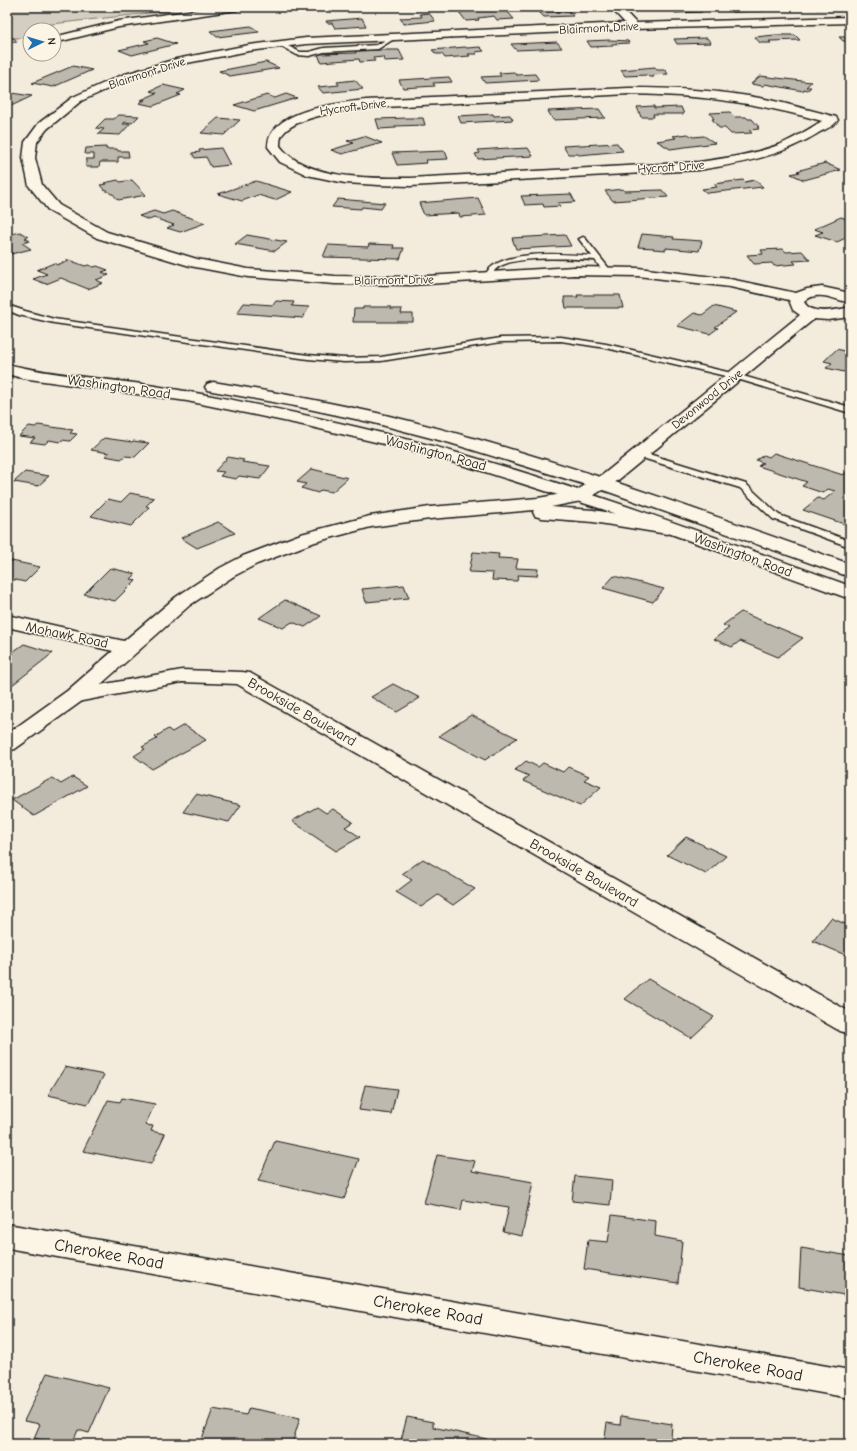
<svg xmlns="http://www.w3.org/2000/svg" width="857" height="1451" font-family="'Comic Neue',sans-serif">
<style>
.green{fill:#d3cec1;stroke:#78756e}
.building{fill:#beb9ae;stroke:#1c1c1c}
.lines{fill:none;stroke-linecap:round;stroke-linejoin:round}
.lane-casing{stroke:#1c1c1c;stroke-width:3}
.street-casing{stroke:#1c1c1c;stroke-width:3}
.primary-casing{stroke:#1c1c1c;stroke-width:3}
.lane{fill:#fcf5e5;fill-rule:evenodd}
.street{fill:#fcf5e5;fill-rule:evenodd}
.primary{fill:#fcf5e5;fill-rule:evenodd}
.labels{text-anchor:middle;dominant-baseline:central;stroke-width:3;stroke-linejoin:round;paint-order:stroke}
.far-street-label{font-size:12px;fill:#1c1c1c;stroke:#fcf5e5}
.street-label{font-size:14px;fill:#1c1c1c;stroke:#fcf5e5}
.near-street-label{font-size:17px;fill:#1c1c1c;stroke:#fcf5e5}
</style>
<rect width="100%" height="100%" fill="#f3ecdd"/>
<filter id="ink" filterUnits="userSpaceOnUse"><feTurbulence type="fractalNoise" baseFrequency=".025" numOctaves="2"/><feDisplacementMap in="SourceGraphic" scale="8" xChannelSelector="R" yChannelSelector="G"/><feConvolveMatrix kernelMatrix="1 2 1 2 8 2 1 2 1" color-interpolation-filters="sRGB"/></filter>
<g filter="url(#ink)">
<path class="green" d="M7 7H184L168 11 34 26 21 38H7Z"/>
<g class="building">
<path d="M671 7H698L702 12 675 13Z"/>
<path d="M729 7H760L763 11 732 12Z"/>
<rect x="817" y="7" width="20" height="2"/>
<path d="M505 9 514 19 497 20 494 16 478 18 479 20 466 21 459 12Z"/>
<path d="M569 11 573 16 544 17 539 12Z"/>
<path d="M429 13 435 21 404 24 400 18 422 17 420 14Z"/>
<path d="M362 18 366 26 335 28 332 23H327L326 21Z"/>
<path d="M251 26 259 32 217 37 210 31Z"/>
<path d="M846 34H850V41H843L839 37H849Z"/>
<path d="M775 35H795L800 40 771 41H769L771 43H760L755 37Z"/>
<path d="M7 38H14L17 42 7 43Z"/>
<path d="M157 38 176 44 132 55 119 50 149 43 144 41Z"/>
<path d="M707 38 711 43 677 44 674 39Z"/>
<path d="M610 40 628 41 629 43 612 44 613 46 591 47 587 41Z"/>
<path d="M557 42 562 48 516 50 511 44Z"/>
<path d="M465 47 467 48 480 47 484 51 475 52 477 54H468L470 56 445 58 442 54H436L432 50Z"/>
<path d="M370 50H399L404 60 384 61 383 57 373 58 375 61 360 62 359 59 321 62 318 54 356 53 355 51Z"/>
<path d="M266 62 279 68 230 76 219 71Z"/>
<path d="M73 66 92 70 53 87 32 83Z"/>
<path d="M655 67 657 70H665L668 74 652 75 654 77H649L647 75 625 76 621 70Z"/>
<path d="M514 72 516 75 535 74 539 80 485 83 481 77 501 76 499 73Z"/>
<path d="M760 76 811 82 806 87H811L808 90 804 89 803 91 765 84 763 86 751 84Z"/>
<path d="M449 77 452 82 433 83 435 86 403 88 399 80Z"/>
<path d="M355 80 363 89 323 93 318 87 339 85 337 82Z"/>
<path d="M163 85 185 90 177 94 181 95 153 106 139 103 145 100H141L157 93 150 91Z"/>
<path d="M11 93 32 96 7 108V95Z"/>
<path d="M286 94 297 98 254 111 234 105 267 95 275 98Z"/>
<path d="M654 106V108L681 107 684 114H653L654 117H641L637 107Z"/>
<path d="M599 109 605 118 553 120 548 111Z"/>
<path d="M730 112 735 117H746L748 119H752L759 127H757L759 129 749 130 752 133 731 134 725 128H719L712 119H714L710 113Z"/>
<path d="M493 114 494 116 510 115 513 120 461 123 458 116Z"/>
<path d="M119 115 139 116 132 123 125 122 123 124H130L120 135 98 134 104 129 96 128 105 119H114Z"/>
<path d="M218 118 240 120 224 135 201 133Z"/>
<path d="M409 118H423L425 125 395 126 396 128 379 129 376 119Z"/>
<path d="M688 134 693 137 704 136 715 143 670 149 657 141 676 138 673 136Z"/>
<path d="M364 136 382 143 342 154 331 150 354 143 347 141Z"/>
<path d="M617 143 623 151 579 155 578 154H568L563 146Z"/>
<path d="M106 147V149H117L118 151H128L129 157H118V162H100L99 167H86V159H94V154H85L86 148Z"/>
<path d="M221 148 230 165 211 167 206 157 195 158 192 153 200 152 199 150Z"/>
<path d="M508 148 509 149 528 148 533 156 478 159 475 154 480 153 478 150Z"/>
<path d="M445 151 448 159 426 160 427 163 397 165 392 153Z"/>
<path d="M825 163 841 170 804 180 791 174 800 172 797 171Z"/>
<path d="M118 180 120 182 132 180 146 195 118 200 113 194H111L108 191H105L100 185 106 184 104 183Z"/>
<path d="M743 180 745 182 755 180 763 187 707 193 702 189 717 187 714 184Z"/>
<path d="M256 181 292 192 275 200 258 195 242 201 218 194Z"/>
<path d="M623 189 624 191 662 190 668 197 613 201 605 191Z"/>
<path d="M571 194 575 202 558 203 560 206 544 207 543 204 525 205 521 196Z"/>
<path d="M478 198 486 215 460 217 459 213 424 215 419 203Z"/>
<path d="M338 199 385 203 381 209 362 207 361 209 332 207Z"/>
<path d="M154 211 163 214 172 211 205 223 180 232 167 228 174 225 154 218 149 220 139 216Z"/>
<path d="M841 217 850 220V236L837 242 815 235 823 232 814 229Z"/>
<path d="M20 232 28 237 25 238 30 241 22 243 31 249 7 255V235Z"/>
<path d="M642 234 674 237 673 239 702 241 699 251 666 248V250L653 249 654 248 638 247Z"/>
<path d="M247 235 287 242 275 251 235 244Z"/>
<path d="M565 235 571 246 516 249 512 238Z"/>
<path d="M369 244 394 245 393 248H404L400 259 323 257 328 245 368 247Z"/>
<path d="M783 249 786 252 802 251 810 260 793 261 796 264 774 266 772 263 754 264 747 255 763 254 761 250Z"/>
<path d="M69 260 85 266 88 265 94 267 97 266 108 270 102 272 109 275 96 280 103 283 88 289 61 278 46 284 33 279 47 274 37 270 54 263 57 265Z"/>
<path d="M577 295H620L623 308H566L564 297H578Z"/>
<path d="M276 301 294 302 292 306 309 307 303 318 237 313 244 303 273 305Z"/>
<path d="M714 306 736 312 715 327 718 328 710 334 677 326 694 313 702 315Z"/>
<path d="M363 307H391L390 309H402L401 314H413V322H353L354 309H363Z"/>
<path d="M850 346V371L846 370 844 372 826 368 832 363 824 361 837 349 844 351Z"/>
<path d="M38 425 73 430 70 433 77 434 70 441 62 440 60 442 49 440 45 444 30 442 35 438 19 436 29 426 35 427Z"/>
<path d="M104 438 132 442 133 441 149 443 135 457 125 456 121 459 105 456 109 453 91 450Z"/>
<path d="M774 453 843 475 850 470V526L803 510 818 498 824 500 835 491 828 489 823 493 802 486 807 482 758 466 763 463 756 460 764 455 769 457Z"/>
<path d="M228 457 244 460 242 462 270 466 260 479 239 476 236 479 220 476 224 472 215 471Z"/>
<path d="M312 469 348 478 332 492 321 490 318 493 301 488 306 484 297 482Z"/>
<path d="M25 472 49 476 38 486 14 482Z"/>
<path d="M130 493 154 498 146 506 149 507 143 514 131 526 91 516 108 499 121 502Z"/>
<path d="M218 522 235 533 197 548 181 538Z"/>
<path d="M473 552 499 554 498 558 518 559 516 568 538 569 537 576 518 575 517 581 492 580 493 573 469 572Z"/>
<path d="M7 560 40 567 25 582 7 578Z"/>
<path d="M110 568 136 574 131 579 136 580 115 601 84 594Z"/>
<path d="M614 576 664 589 653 602 603 588Z"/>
<path d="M404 585 409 598 366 602 362 589Z"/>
<path d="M285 600 321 616 305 627 292 622 283 628 259 618Z"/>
<path d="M741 612 803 638 778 657 740 641 732 647 714 639 729 628 723 625Z"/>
<path d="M24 644 53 653 7 689V656Z"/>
<path d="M393 684 420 698 397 712 371 697Z"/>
<path d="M471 715 517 738 485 760 439 736Z"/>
<path d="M184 725 206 740 152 769 134 756 145 749 142 747 157 739 155 737 168 729 172 732Z"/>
<path d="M526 761 538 767 543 763 563 772 568 767 589 776 584 780 601 787 580 806 523 781 529 776 515 770Z"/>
<path d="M73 777 87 786 34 816 12 800 52 778 61 784Z"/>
<path d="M196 794 241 805 229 822 183 812Z"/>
<path d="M317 807 326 813 333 809 353 822 345 827 360 837 336 851 292 821Z"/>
<path d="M686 837 726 856 706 874 667 855Z"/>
<path d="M423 859 475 889 453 905 438 895 421 907 396 892 412 880 402 874Z"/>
<path d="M831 918 850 926V957L813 941Z"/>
<path d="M648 979 714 1017 691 1038 625 999Z"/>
<path d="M65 1067 104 1075 88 1104 48 1095Z"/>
<path d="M365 1085 397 1089 391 1114 359 1110Z"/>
<path d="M122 1098 155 1104 145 1125 153 1126 151 1131 165 1134 151 1164 83 1151 108 1100 120 1102Z"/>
<path d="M275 1141 359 1159 344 1199 258 1181Z"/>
<path d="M437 1155 475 1161 472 1171 533 1182 522 1236 503 1232 509 1207 463 1200 461 1210 424 1203Z"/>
<path d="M575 1176 612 1180 610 1205 572 1201Z"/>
<path d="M612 1215 656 1221 655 1236 682 1241 678 1283 584 1269 588 1240 608 1242Z"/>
<path d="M801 1248 850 1256V1296L799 1287Z"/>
<path d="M47 1373 109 1388 89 1433 78 1430 72 1444H59L34 1438 40 1424 24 1421Z"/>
<path d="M249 1408 300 1418 292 1444H200L213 1409 246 1415Z"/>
<path d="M621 1416 672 1424 671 1438 706 1444H604L607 1423 620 1425Z"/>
<path d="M407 1417 433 1422V1427L487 1439 486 1444H400Z"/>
</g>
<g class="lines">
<g class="lane-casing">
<g id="lane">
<path d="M392 36 397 37 378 49 324 52 309 56 297 55 277 44 282 43 300 52H309L324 48 377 45Z"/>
<path d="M583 237 585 238 611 271 610 273H604L595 260C573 259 510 254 495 270 493 272 492 276 491 279H485L484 277C496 248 565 254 592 256L579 239Z"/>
<path d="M7 305 25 311 54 319 308 355 344 358 381 357 501 338 561 337 606 344 736 374 850 407V413L734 378 606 348 561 341 501 342 381 361 344 362 308 359 54 323 19 315 7 310Z"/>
<path d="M639 451 746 484 779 515 850 541V547L773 519 740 488 636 456 635 454Z"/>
</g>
</g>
<g class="street-casing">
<g id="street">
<path d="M216 7H242L237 10 119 27 54 43V37L119 21Z"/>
<path d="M610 7H621L636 23 850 17V23L633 29 306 44 249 51 182 64 130 79 81 101 47 129 37 142 35 158 42 185 59 205 107 232 197 259 248 269 335 276 411 277 574 267 638 268 730 279 796 293 807 289 822 287 850 293V303C835 300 817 289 804 302 811 316 838 310 850 307V317L828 320 814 319 617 481 586 500 551 507 593 510 667 522 674 524 676 528 674 532 667 534 593 522 542 518 535 516 533 512 534 510 430 519 371 527 315 542 257 564 234 576 190 605 100 685 182 670 242 672 250 673 850 1012V1034L840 1031 237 684 182 682 82 701 15 749 7 751V734L67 691 113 651 7 627V615L124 641 176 597 220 568 243 556 301 534 370 516 430 507 538 498 574 492 605 473 800 315 793 310 789 300 730 287 638 276 574 275 411 285 335 284 248 277 190 266 97 238 49 211 29 186 23 158 25 142 39 123 73 97 122 75 176 59 249 45 306 38 625 23Z"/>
<path d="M629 88C675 88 720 90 765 99 789 104 813 111 836 117L838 120C834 126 826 129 820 132 782 156 743 163 699 170L410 186 379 185 345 183 307 175 280 162 268 147C268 110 338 103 366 100ZM629 94C699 95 755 102 822 121 809 129 795 138 781 144 755 154 727 158 699 162L410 178C372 178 305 180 280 146 280 144 280 140 281 137 290 117 346 110 366 108Z"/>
<path d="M7 1224 850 1370V1398L7 1248Z"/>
</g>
</g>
<g class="primary-casing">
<g id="primary">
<path d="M7 364C55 376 105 378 155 386 224 397 293 412 361 428 529 467 689 528 850 586V599L602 509 479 470 418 452 303 425 187 401 22 378 7 374Z"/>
<path d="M213 382C268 391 323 401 377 413 538 451 694 509 850 564V577L609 492 450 443 374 423 295 406 207 390 205 387 207 384Z"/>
</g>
</g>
<use href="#lane" class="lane"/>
<use href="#street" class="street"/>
<use href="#primary" class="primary"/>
</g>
</g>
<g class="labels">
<g class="far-street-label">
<text transform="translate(599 28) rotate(-3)">Blairmont Drive</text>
<text transform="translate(147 73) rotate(-18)">Blairmont Drive</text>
<text transform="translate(353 107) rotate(-7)">Hycroft Drive</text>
<text transform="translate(671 167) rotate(-4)">Hycroft Drive</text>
<text transform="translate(394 280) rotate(-1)">Blairmont Drive</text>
<text transform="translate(707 399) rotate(-39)">Devonwood Drive</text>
</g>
<g class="street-label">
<text transform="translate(119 387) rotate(8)">Washington Road</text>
<text transform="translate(436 453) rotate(15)">Washington Road</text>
<text transform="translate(743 555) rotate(20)">Washington Road</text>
<text transform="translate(67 635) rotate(12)">Mohawk Road</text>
<text transform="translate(302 712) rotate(30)">Brookside Boulevard</text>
<text transform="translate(584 873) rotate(30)">Brookside Boulevard</text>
</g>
<g class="near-street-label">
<text transform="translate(109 1254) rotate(10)">Cherokee Road</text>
<text transform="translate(428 1310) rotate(10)">Cherokee Road</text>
<text transform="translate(748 1366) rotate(10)">Cherokee Road</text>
</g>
</g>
<rect width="857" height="1451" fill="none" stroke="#fcf5e5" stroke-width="24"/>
<rect x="12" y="12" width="833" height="1427" fill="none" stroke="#1c1c1c" stroke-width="1.5" filter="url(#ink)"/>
<g transform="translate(42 42) rotate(85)"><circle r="19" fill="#fcf5e5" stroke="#a29e95"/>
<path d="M0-3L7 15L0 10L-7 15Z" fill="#1f6fb2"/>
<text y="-6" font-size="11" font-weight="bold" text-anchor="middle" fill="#1c1c1c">N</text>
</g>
</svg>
